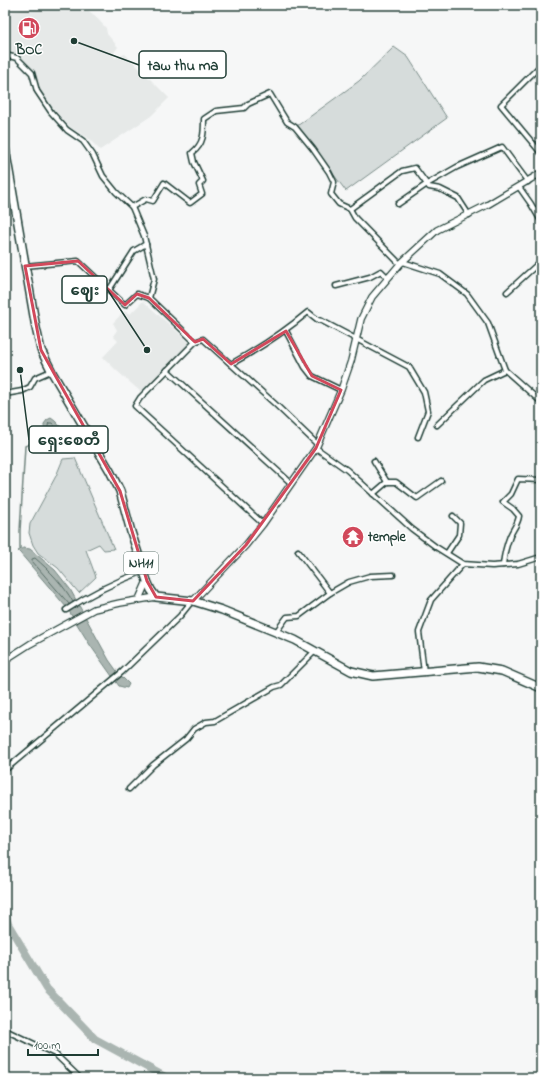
<svg xmlns="http://www.w3.org/2000/svg" width="546" height="1083" font-family="'Indie Flower','Noto Sans Myanmar',sans-serif">
<style>
.built{fill:#e6e9e8}
.green{fill:#d6dcdb;stroke:#7a8c88}
.water{fill:#aab5b1;stroke:#72857f}
.lines{fill:none;stroke-linecap:round;stroke-linejoin:round}
.shore{stroke:#576d66;stroke-width:1}
.stream{stroke:#72857f;stroke-width:1.5}
.river{stroke:#aab5b1;stroke-width:8}
.street-casing{stroke:#1f3d34;stroke-width:7}
.secondary-casing{stroke:#1f3d34;stroke-width:8}
.highway-casing{stroke:#1f3d34;stroke-width:10}
.street{stroke:#fff;stroke-width:4}
.secondary{stroke:#fff;stroke-width:5.5}
.highway{stroke:#fff;stroke-width:7}
.marked{fill:none;stroke:#d1495b;stroke-width:3;stroke-linejoin:round}
.labels{text-anchor:middle;dominant-baseline:central;stroke-width:3;stroke-linejoin:round;paint-order:stroke}
.shield{fill:#fff;stroke:#627771;stroke-width:1}
.shield-label{font-size:13px;font-weight:bold;fill:#1f3d34}
.poi-label{font-size:14px;font-weight:bold;fill:#1f3d34;stroke:#fff}
.leader{fill:none;stroke:#1f3d34;stroke-width:1.5}
.callout-dot{fill:#1f3d34;stroke:#fff;stroke-width:1.5}
.callout{fill:#fff;stroke:#1f3d34;stroke-width:1.5}
.callout-label{font-size:15px;text-anchor:middle;font-weight:bold;fill:#1f3d34}
</style>
<rect width="100%" height="100%" fill="#f6f7f7"/>
<filter id="ink" filterUnits="userSpaceOnUse"><feTurbulence type="fractalNoise" baseFrequency=".025" numOctaves="2"/><feDisplacementMap in="SourceGraphic" scale="8" xChannelSelector="R" yChannelSelector="G"/><feConvolveMatrix kernelMatrix="1 2 1 2 8 2 1 2 1" color-interpolation-filters="sRGB"/></filter>
<g filter="url(#ink)">
<g class="built">
<path d="M53 5H82L95 16 106 28 107 34 118 47 113 54 115 58 125 54 169 98 151 116 100 150 87 137 73 129 69 126 57 113 14 58 5 61V13Z"/>
<path d="M143 301 191 344 141 392 116 370 103 357 118 341 113 336 117 330 113 323 124 311 130 314Z"/>
</g>
<g class="green">
<path d="M394 47 408 57 447 118 346 191 297 126 359 81Z"/>
<path d="M75 458 114 549 104 550 99 544 86 550 96 577 79 593 58 568 38 553 33 545 29 533 30 524 56 476 63 459Z"/>
</g>
<g class="water">
<path d="M51 418 55 421 68 435V437C59 449 43 437 44 424L47 420Z"/>
<path d="M23 548 30 549 55 570 70 589 109 660 119 674 129 684 127 688 119 686 90 645 67 608 20 553 18 551Z"/>
</g>
<g class="lines">
<g class="shore">
<path d="M49 423H52L63 435 62 437 57 438 52 434 48 428Z"/>
<path d="M69 604 32 561V559L35 558C50 571 63 584 73 602"/>
</g>
<path class="stream" d="M20 549V531L25 446 49 436"/>
<path class="river" d="M5 912 8 924 47 989 95 1039 167 1078"/>
<g class="street-casing">
<g id="street">
<path d="M5 55 17 58 32 73 37 91 51 112 67 130 83 141 93 155 103 176 116 192 132 207 144 236 154 279 149 298"/>
<path d="M541 65 501 105 541 153"/>
<path d="M519 187 531 204 541 221"/>
<path d="M398 204 427 184 457 167 502 147 528 182"/>
<path d="M132 207 146 199 153 201 164 183 190 203 202 194 199 185 203 181 194 162 192 153C204 144 204 133 204 119L216 111 244 108 248 104 270 94 287 122 295 127 313 149 329 172 334 182 331 194 339 204 350 209 355 218 400 264"/>
<path d="M350 209 402 171 415 168 429 187 440 189 458 198 469 215"/>
<path d="M403 262 440 274 467 294 488 323 505 370 541 402"/>
<path d="M25 266 78 261 125 305 137 294 149 298 195 342 203 339 274 403 317 444"/>
<path d="M336 286 370 277 381 271 388 278"/>
<path d="M109 290 134 251 146 244"/>
<path d="M507 292 541 261"/>
<path d="M286 331 305 367 312 376 341 390"/>
<path d="M195 342 140 398 135 406 263 524"/>
<path d="M231 364C260 348 283 333 308 312L318 320 322 321 409 367 424 392 428 411 418 437"/>
<path d="M167 370 291 483"/>
<path d="M5 394 22 391 30 387 35 378 51 371"/>
<path d="M437 425 484 380 505 370"/>
<path d="M316 448 347 470 412 529 436 547 463 564 492 566 518 564 541 557"/>
<path d="M374 461 387 482"/>
<path d="M373 494 387 482H396L417 498 441 481"/>
<path d="M298 551 330 593"/>
<path d="M447 553 459 535 460 523 453 516"/>
<path d="M503 565C504 555 506 546 510 536 513 529 518 524 519 516L513 509 503 502 511 494 518 479 541 480"/>
<path d="M66 610C90 594 117 581 144 571"/>
<path d="M276 632 287 617 299 616 330 593 349 582 370 576 393 575"/>
<path d="M424 672 419 632 431 600 463 564"/>
<path d="M5 770 122 672 180 616 192 601"/>
<path d="M129 789 153 765 186 739 194 729 206 722 215 721 274 687 281 685 315 651"/>
<path d="M5 1030 55 1054 80 1078"/>
</g>
</g>
<g class="secondary-casing">
<g id="secondary">
<path d="M139 599 147 581"/>
<path d="M193 601 246 545 263 524 316 448 341 390 351 361 361 319 372 297 400 264 437 230 487 205 541 173"/>
<path d="M5 660 30 644 94 609 120 603 156 597"/>
</g>
</g>
<g class="highway-casing">
<path id="highway" d="M5 148 36 328 41 350 53 374 110 471 120 491 131 532 147 581 151 590 156 597 193 601 222 610 295 640 351 671 373 676 478 667 502 671 541 688"/>
</g>
<use href="#street" class="street"/>
<use href="#secondary" class="secondary"/>
<use href="#highway" class="highway"/>
</g>
</g>
<path class="marked" d="M78 261 125 305 137 294 149 298 195 342 203 339 231 364 286 331 312 376 341 390 316 448 246 545 193 601 156 597 147 581 120 491 41 350 25 266Z"/>
<defs>
<g id="fuel-disc" transform="scale(1.15)"><circle r="9.5" fill="#d1495b" stroke="#fff"/><path d="M-5.5-6h7V0h2V4h1.3V-2.5L3-4.5l.8-.8L6-3V5H2.5V1h-1V6h-7ZM-4.2-4.7v3.2H.2V-4.7Z" fill="#fff"/></g>
<g id="temple-disc" transform="scale(1.15)"><circle r="9.5" fill="#d1495b" stroke="#fff"/><path d="M0-6L5-2H3V0L6.5 2.5H4V6H1.5V3h-3V6H-4V2.5H-6.5L-3 0V-2H-5Z" fill="#fff"/></g>
</defs>
<g fill-rule="evenodd">
<use href="#fuel-disc" x="29" y="28"/>
<use href="#temple-disc" x="353" y="537"/>
</g>
<g class="labels">
<rect class="shield" x="124" y="552" width="34" height="22" rx="3"/>
<g class="shield-label">
<text x="141" y="563">NH11</text>
</g>
<g class="poi-label">
<text x="29" y="50">BOC</text>
<text x="368" y="537" text-anchor="start">temple</text>
</g>
</g>
<path class="leader" d="M74 41L139 65M147 350L107 289M20 370L29 440"/>
<g class="callout-dot">
<circle cx="74" cy="41" r="4"/>
<circle cx="147" cy="350" r="4"/>
<circle cx="20" cy="370" r="4"/>
</g>
<g class="callout">
<rect x="139" y="51" width="87" height="27" rx="4"/>
<rect x="62" y="276" width="45" height="27" rx="4"/>
<rect x="29" y="426" width="79" height="27" rx="4"/>
</g>
<g class="callout-label">
<text x="183" y="70">taw thu ma</text>
<text x="85" y="295">ဈေး</text>
<text x="69" y="445">ရှေးစေတီ</text>
</g>
<rect width="546" height="1083" fill="none" stroke="#fff" stroke-width="20"/>
<rect x="10" y="10" width="526" height="1063" fill="none" stroke="#1f3d34" stroke-width="1.5" filter="url(#ink)"/>
<path d="M28 1049v6h70v-6" fill="none" stroke="#1f3d34" stroke-width="2"/>
<text x="34" y="1049" font-size="12" fill="#1f3d34" stroke="#ffffff" stroke-width="3" paint-order="stroke">100 m</text>
</svg>
